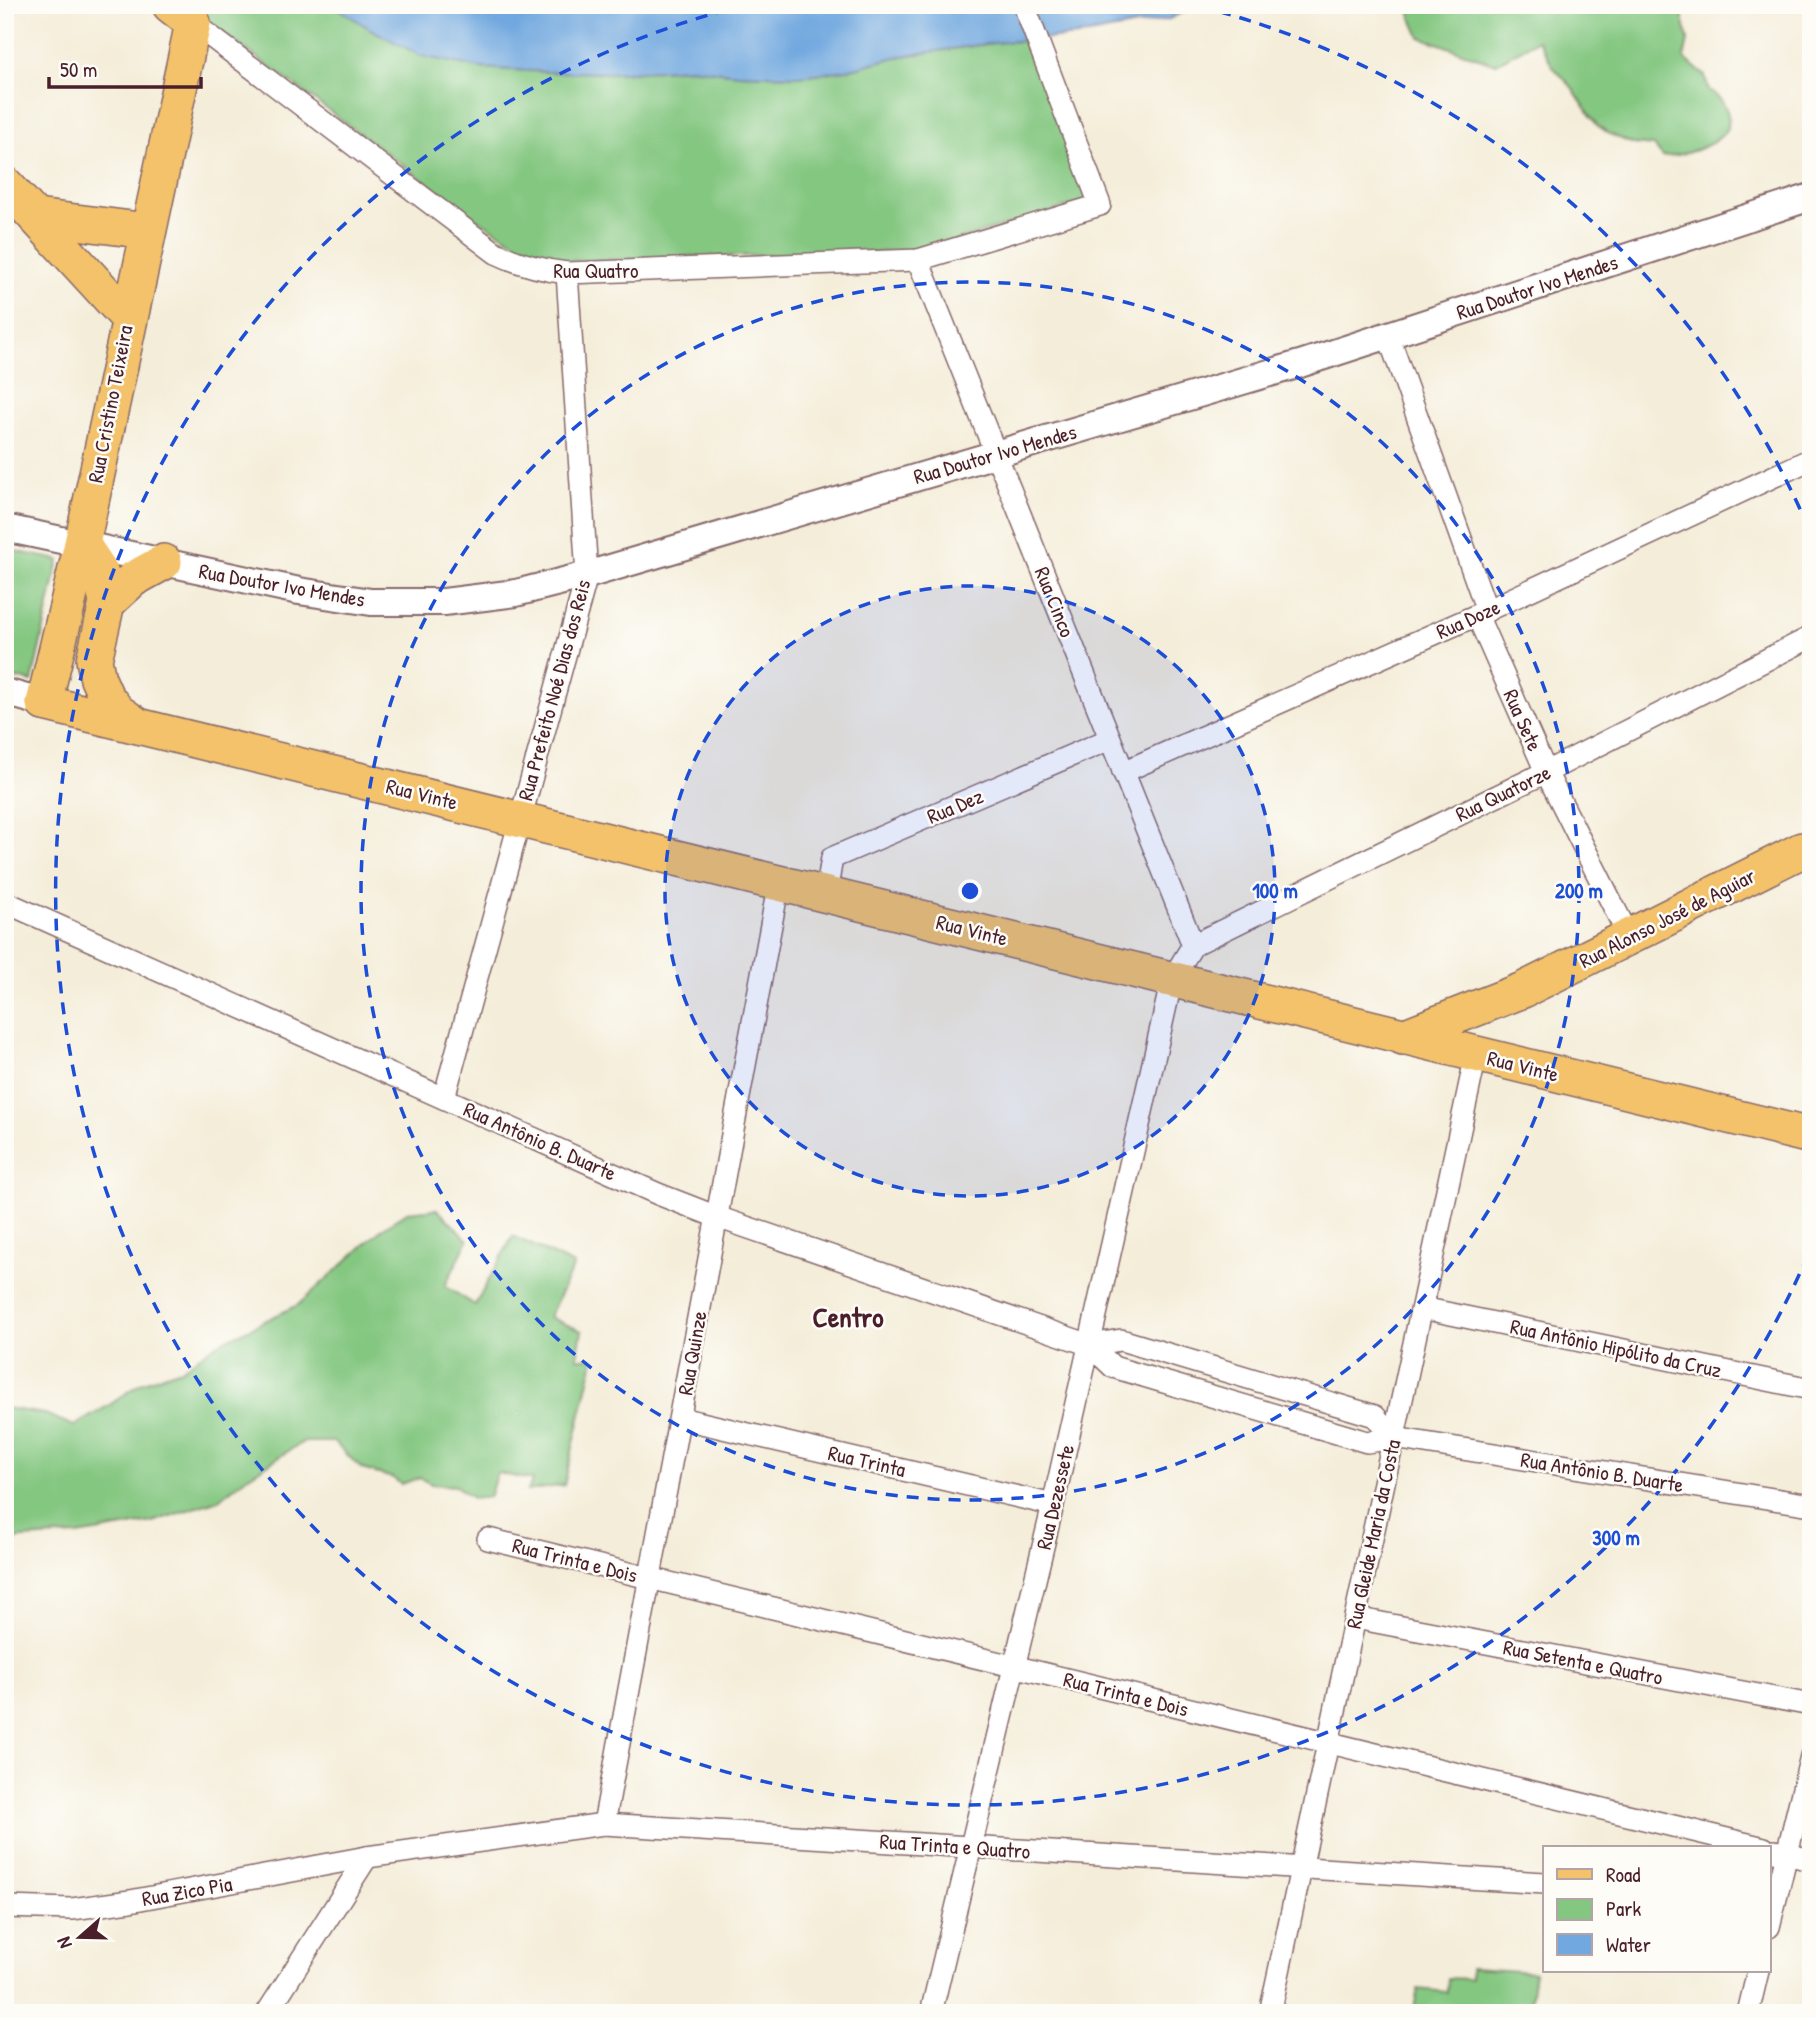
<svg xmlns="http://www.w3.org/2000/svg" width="1816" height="2018" font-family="'Patrick Hand',sans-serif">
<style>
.green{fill:#84c781;stroke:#677356;stroke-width:2}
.water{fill:#71a8df;stroke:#5e6485;stroke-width:2}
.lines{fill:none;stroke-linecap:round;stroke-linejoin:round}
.minor-casing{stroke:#866768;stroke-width:24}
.tertiary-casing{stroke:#866768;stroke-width:30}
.primary-casing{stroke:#866768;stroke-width:38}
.minor{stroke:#fff;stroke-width:21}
.tertiary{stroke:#fff;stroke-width:26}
.primary{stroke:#f3c26a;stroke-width:35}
.ring{fill:none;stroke:#1d4ed8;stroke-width:3.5;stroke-dasharray:12 9}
.labels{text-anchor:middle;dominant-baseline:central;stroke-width:5;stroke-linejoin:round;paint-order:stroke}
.street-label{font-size:21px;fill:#4a1f2b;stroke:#fdfcf7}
.district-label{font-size:28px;font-weight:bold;fill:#4a1f2b;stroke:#fdfcf7}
.centre{fill:#1d4ed8;stroke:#fdfcf7;stroke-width:3.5}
.ring-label{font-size:21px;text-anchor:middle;font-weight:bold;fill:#1d4ed8;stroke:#fdfcf7;stroke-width:5;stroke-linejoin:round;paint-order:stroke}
</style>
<rect width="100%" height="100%" fill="#fdfcf7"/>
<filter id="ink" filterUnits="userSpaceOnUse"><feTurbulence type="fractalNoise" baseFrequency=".0143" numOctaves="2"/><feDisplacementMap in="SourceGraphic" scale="14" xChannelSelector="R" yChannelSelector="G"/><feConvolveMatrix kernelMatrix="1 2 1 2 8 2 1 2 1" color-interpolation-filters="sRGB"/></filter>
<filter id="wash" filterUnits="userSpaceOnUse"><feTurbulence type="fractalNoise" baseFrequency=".00686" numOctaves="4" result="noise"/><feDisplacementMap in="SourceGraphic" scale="28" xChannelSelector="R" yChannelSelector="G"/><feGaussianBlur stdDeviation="1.57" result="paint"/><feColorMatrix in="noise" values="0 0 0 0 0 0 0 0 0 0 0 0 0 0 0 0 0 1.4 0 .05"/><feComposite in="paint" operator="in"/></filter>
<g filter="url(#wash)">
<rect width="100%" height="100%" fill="#f4edd9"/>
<g class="green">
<path d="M185 5H337L480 68 547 72 615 73 690 68 738 74 799 76 847 70 896 57 993 43 1037 40 1090 200 921 251 563 261 520 245 475 218Z"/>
<path d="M1406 5H1696L1682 13 1688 40 1684 58 1705 76 1709 91C1719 97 1722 100 1727 111 1739 143 1684 155 1663 157L1654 146 1633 144 1610 134 1597 125 1571 86 1554 68 1538 40 1495 64 1420 37Z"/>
<path d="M5 549 59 560 32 682 5 675Z"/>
<path d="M437 1209 468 1240 445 1286 475 1305 513 1236 574 1265 549 1317 582 1331 577 1358 594 1359 564 1485 527 1491 533 1480 497 1473 489 1497 472 1498 456 1486 431 1484 420 1478 401 1484 393 1478 362 1469 334 1442H303L247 1477 218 1500 152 1522 78 1535 23 1538 5 1541V1408L45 1414 74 1426 111 1404 141 1383 181 1369 217 1344 298 1305 382 1229 407 1212Z"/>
<path d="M1470 1968 1535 1972 1529 2013H1413L1418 1989 1447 1992 1448 1978 1471 1979Z"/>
</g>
<path class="water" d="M333 5H469L481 8 545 5H1199L1169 19 1078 36 993 43 896 57 847 70 799 76 738 74 690 68 615 73 547 72 480 68 421 56 370 29Z"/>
</g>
<g filter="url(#ink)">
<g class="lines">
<g class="minor-casing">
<g id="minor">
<path d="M193 23 496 253C519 264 541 270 567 273L918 260 1100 205 1024 5"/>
<path d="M918 260 1193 945"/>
<path d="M1388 335 1487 611"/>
<path d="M1477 615 1546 772 1629 937"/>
<path d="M1123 772 1477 615 1811 459"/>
<path d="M826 894 832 858 1110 739"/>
<path d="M5 902 658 1194 717 1217 1090 1345 1113 1367 1367 1442 1394 1438 1811 1505"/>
<path d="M1193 945 1546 772 1811 637"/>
<path d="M444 1098 587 575 567 273"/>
<path d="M1422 1308 1811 1389"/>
<path d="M1090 1345 1121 1340 1375 1416 1394 1438"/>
<path d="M680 1418 1053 1505"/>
<path d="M488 1539 1764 1848"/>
<path d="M1355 1618 1811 1705"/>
<path d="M604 1824 779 882"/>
<path d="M1774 1851 1811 1860"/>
<path d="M5 1907 72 1909 130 1901 367 1857 604 1824 1545 1883"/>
<path d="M1769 1927 1811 1756"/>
<path d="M267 2013 367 1857"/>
<path d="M931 2013 1053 1505 1172 979 1193 945"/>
<path d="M1270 2013 1476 1055"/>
<path d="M1748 2013 1758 1971"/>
</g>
</g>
<g class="tertiary-casing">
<g id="tertiary">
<path d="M5 528 299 591 371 602H444L516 593 587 575 1300 364 1811 197"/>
<path d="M5 692 44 703"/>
</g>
</g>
<g class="primary-casing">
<g id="primary">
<path d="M5 184 129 319"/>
<path d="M36 217 148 231"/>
<path d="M82 544 100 571 107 603 94 660 98 679 106 697 118 712 134 723"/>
<path d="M107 603 133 579 164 562"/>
<path d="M44 703 1811 1136"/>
<path d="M44 703 82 544 193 23 170 5"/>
<path d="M1403 1037 1523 990 1802 850 1811 852"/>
</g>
</g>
<use href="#minor" class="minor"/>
<use href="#tertiary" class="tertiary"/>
<use href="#primary" class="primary"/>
</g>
</g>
<circle cx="970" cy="891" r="305" fill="#1d4ed8" fill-opacity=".12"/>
<g class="ring">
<circle cx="970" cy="891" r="305"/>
<circle cx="970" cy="891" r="609"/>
<path d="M1808 1255A914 914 0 1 1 741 6M1199 6A914 914 0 0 1 1808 527"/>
</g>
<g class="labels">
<g class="street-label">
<text x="596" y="270">Rua Quatro</text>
<text transform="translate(1537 287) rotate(-18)">Rua Doutor Ivo Mendes</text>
<text transform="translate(110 404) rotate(-79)">Rua Cristino Teixeira</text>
<text transform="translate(995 454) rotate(-16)">Rua Doutor Ivo Mendes</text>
<text transform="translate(282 585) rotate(10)">Rua Doutor Ivo Mendes</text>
<text transform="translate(1055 602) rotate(68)">Rua Cinco</text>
<text transform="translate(1468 619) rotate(-24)">Rua Doze</text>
<text transform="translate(554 690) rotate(-75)">Rua Prefeito Noé Dias dos Reis</text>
<text transform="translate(1523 720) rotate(66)">Rua Sete</text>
<text transform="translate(1503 793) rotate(-26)">Rua Quatorze</text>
<text transform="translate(422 794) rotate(14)">Rua Vinte</text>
<text transform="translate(955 806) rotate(-23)">Rua Dez</text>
<text transform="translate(1667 918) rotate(-27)">Rua Alonso José de Aguiar</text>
<text transform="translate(972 930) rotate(14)">Rua Vinte</text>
<text transform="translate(1523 1066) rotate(14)">Rua Vinte</text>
<text transform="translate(540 1141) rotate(24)">Rua Antônio B. Duarte</text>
<text transform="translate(1616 1348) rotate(12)">Rua Antônio Hipólito da Cruz</text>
<text transform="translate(692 1353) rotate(-80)">Rua Quinze</text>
<text transform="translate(867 1461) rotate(13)">Rua Trinta</text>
<text transform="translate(1602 1472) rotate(9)">Rua Antônio B. Duarte</text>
<text transform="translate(1055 1497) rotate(-77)">Rua Dezessete</text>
<text transform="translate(1373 1534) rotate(-78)">Rua Gleide Maria da Costa</text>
<text transform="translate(575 1560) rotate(14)">Rua Trinta e Dois</text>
<text transform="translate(1583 1662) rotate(11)">Rua Setenta e Quatro</text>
<text transform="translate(1126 1694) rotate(14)">Rua Trinta e Dois</text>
<text transform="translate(955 1846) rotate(4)">Rua Trinta e Quatro</text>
<text transform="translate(187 1891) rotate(-10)">Rua Zico Pia</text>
</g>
<g class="district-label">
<text x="848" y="1317">Centro</text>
</g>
</g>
<circle cx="970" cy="891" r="10" class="centre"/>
<g class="ring-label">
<text x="1275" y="898">100 m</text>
<text x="1579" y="898">200 m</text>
<text x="1616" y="1545">300 m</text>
</g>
<rect width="1816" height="2018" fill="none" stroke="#fdfcf7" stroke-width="28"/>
<rect x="1543" y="1846" width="228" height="126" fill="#fdfcf7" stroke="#b5a4a5" stroke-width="2"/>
<rect x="1557" y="1869" width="35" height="10" fill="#f3c26a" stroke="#b5a4a5" stroke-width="2"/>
<text x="1606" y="1882" font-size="21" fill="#4a1f2b">Road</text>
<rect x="1557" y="1899" width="35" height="21" fill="#84c781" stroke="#b5a4a5" stroke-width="2"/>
<text x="1606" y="1916" font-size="21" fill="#4a1f2b">Park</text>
<rect x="1557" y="1934" width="35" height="21" fill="#71a8df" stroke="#b5a4a5" stroke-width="2"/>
<text x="1606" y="1952" font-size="21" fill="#4a1f2b">Water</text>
<g transform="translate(80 1937) rotate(250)" stroke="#fdfcf7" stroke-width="5" paint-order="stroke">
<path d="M0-5L12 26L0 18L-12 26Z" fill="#4a1f2b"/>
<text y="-10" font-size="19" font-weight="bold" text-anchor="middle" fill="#4a1f2b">N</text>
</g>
<path d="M49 77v10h152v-10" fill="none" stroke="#4a1f2b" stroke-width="3.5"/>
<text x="60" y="77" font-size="21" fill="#4a1f2b" stroke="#fdfcf7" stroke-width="5" paint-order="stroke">50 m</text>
</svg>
